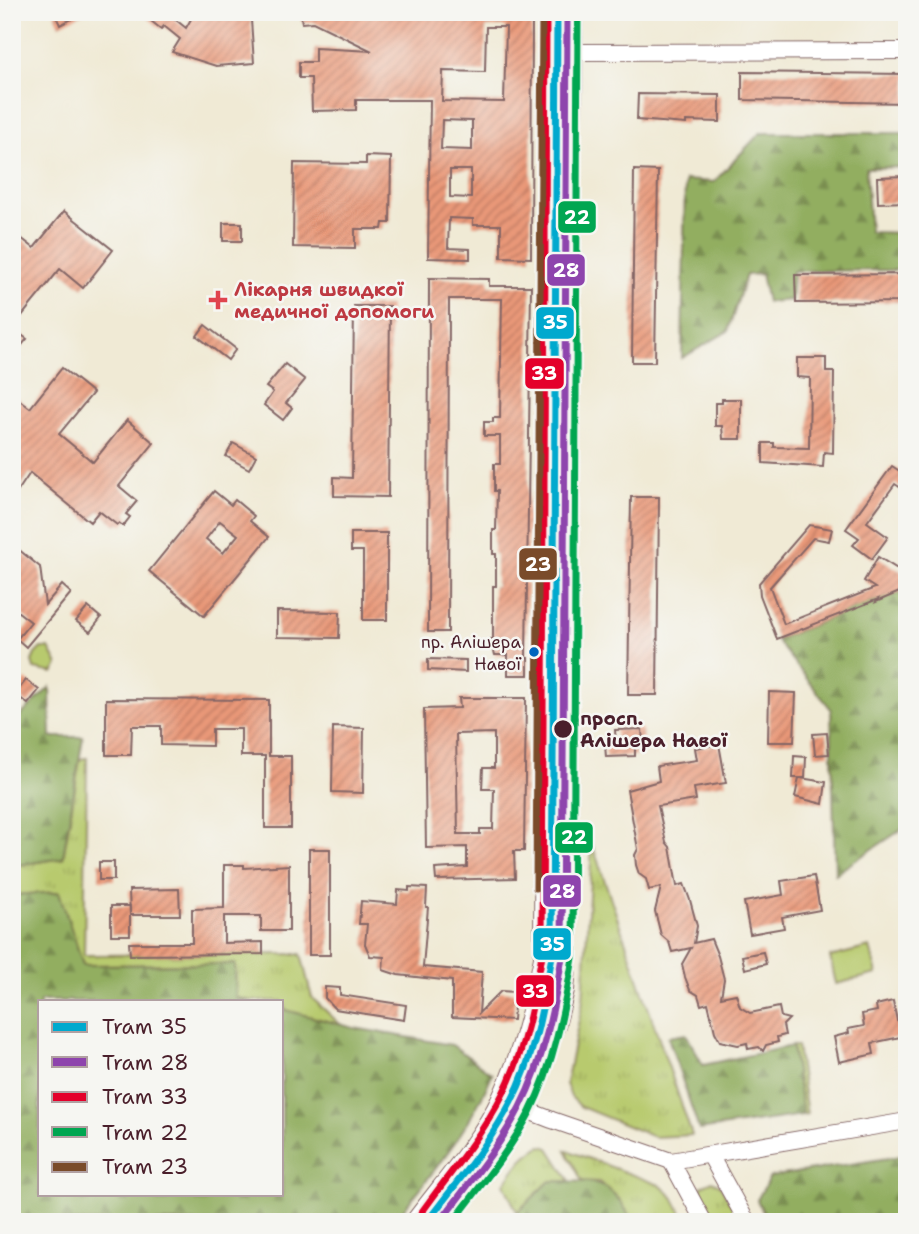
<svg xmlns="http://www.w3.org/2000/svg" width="919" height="1234" font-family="'Shantell Sans',sans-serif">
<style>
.grass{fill:url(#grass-tufts);stroke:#81744c;stroke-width:2}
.forest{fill:url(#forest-firs);stroke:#6e6646;stroke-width:2}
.pitch{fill:#b8ca6e;stroke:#81744c;stroke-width:2}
.building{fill:url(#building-hatch);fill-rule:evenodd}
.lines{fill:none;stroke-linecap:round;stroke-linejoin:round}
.minor-casing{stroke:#846666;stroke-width:18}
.minor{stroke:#fff;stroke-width:16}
.tram-1-casing{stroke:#f6f6f2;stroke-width:12}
.tram-2-casing{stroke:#f6f6f2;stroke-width:12}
.tram-3-casing{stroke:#f6f6f2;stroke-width:12}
.tram-4-casing{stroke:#f6f6f2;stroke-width:12}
.tram-5-casing{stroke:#f6f6f2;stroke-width:12}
.tram-1{stroke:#00a9ce;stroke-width:7}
.tram-2{stroke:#8e44ad;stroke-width:7}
.tram-3{stroke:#e4002b;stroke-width:7}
.tram-4{stroke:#00a651;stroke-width:7}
.tram-5{stroke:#7a4b2a;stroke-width:7}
.health-dot{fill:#e0444e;stroke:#f6f6f2;stroke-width:2.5}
.bus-dot{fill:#0065bd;stroke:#f6f6f2;stroke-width:2.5}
.stop-dot{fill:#4a1f2b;stroke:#f6f6f2;stroke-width:2.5}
.labels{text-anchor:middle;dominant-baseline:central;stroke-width:5;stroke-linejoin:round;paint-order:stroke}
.bus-label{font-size:17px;fill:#4a1f2b;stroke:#f6f6f2;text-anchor:end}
.health-label{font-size:19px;font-weight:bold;fill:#be3a42;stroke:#f6f6f2;text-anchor:start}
.stop-label{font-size:19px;font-weight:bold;fill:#4a1f2b;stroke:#f6f6f2;text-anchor:start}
.line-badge{stroke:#f6f6f2;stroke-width:2.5}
.badge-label{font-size:19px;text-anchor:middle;font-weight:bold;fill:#fff}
</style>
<defs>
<pattern id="grass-tufts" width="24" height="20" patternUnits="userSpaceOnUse" patternTransform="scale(1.75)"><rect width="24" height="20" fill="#b8ca6e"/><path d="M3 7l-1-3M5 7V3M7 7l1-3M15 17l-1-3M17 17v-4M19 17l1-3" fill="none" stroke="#a0ad5f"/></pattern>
<pattern id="forest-firs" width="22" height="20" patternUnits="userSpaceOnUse" patternTransform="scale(1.75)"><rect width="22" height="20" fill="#92ae61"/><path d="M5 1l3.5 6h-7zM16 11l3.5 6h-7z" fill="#798d50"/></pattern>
<pattern id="building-hatch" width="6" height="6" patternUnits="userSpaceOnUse" patternTransform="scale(1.75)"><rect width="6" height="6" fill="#e99878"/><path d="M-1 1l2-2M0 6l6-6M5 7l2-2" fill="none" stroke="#bf7b63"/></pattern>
</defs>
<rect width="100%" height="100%" fill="#f6f6f2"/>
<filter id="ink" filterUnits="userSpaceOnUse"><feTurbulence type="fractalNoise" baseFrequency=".0143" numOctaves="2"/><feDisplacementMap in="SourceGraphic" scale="14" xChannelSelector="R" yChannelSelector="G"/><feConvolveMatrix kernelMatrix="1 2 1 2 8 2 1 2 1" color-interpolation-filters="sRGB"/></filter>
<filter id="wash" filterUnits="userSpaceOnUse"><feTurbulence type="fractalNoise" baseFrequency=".00686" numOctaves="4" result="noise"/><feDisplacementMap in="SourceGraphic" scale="28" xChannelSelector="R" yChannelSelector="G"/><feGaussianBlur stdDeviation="1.57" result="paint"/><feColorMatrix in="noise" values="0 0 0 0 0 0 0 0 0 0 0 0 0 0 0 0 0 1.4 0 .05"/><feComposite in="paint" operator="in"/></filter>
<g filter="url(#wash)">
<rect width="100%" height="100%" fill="#f0ead5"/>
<g class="grass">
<path d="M41 648H49L58 665 53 673 34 669 32 661 35 654Z"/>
<path d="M87 758 84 955 301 954 312 998 341 1025 282 1009V1001H250L236 998 235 964 83 965 59 892 12 895V866L63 858 80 759Z"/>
<path d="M592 844 692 1135 654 1137 581 1107 571 1097 566 1084 583 1000Z"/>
<path d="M792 1046H797L807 1114 803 1115Z"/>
<path d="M542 1146 549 1148 570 1181H550L517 1212 504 1184C515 1169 524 1153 542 1146Z"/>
<path d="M566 1150 660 1185 673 1197 686 1222H633L620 1200 599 1182 582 1181Z"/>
<path d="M712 1181 720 1185 741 1222H717L700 1192 702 1186Z"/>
</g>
<g class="forest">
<path d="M760 133H907V167L866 168 870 232 907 233V270L793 271 791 300 767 302 761 274 746 275 728 331 682 358 685 180 714 182Z"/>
<path d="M907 591V826L835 874 831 709 776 640 870 602Z"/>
<path d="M50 687 51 737H83L63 858 12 866V717L18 718Z"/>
<path d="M59 892 83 965 235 964 236 997 250 1001H40V1194H282V1009L354 1028 452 1045 492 1074C471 1129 430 1175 394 1222H12V895Z"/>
<path d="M686 1034 703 1065 792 1046 803 1115 699 1130 668 1037Z"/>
<path d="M907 1155V1222H768L757 1200 770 1177Z"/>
<path d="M550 1181C599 1182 607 1176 633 1222H507Z"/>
</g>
<path class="pitch" d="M870 947 877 974 836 984 830 957Z"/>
<g id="blocks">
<g class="building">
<path d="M54 12H86L60 25Z"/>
<path d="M140 12H166L186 28 195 12H239L251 20 254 63 216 66 172 52 180 39 164 26 161 29Z"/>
<path d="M292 12H532L531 258 501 257V225H473V219L449 218 448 248 470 249V259L428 258 430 100H356V110L312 111 311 78H299V62H315V48L372 51 313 22 302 23 301 17ZM486 27H506L504 102 442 101 443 71 485 72ZM442 120 472 121V150L441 149ZM450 170H471V198L450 197Z"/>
<path d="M742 72 907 74V103L742 100Z"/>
<path d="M638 94 720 95V122L686 121V124L637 120Z"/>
<path d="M366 156 391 157 390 223H383L382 229H355V248L293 247 294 163 366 164Z"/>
<path d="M634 170 658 171 655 362H632Z"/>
<path d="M907 176V202L878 203 877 177Z"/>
<path d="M64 211 113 250 83 288 60 269 12 328V231L34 248Z"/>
<rect x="223" y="223" width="19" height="18"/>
<path d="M907 274V302L796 303 795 275Z"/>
<path d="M429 278 489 279V286H531L526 658H528V675H508V655H495L491 639H493V586H496V554H493V530H496L497 491H494V464H500V436H484V422H493V418H500L502 299H449L448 632H428Z"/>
<path d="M354 306H390L388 497 334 496V477L352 478Z"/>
<path d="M205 325 236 349 228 360 197 336Z"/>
<path d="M12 328 27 339 12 357Z"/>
<path d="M797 358H826V372H834L833 453 824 452 823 467 763 463V443H774V447L809 448 810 378 797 377Z"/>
<path d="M285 364 305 380 286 403 292 408 283 420 264 405 273 392 266 387Z"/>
<path d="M62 368 93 393 59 434 93 462 127 420 154 443 119 486 137 501 126 514 130 517 123 526 119 523 117 525 99 511 90 522 30 473 12 500V394L30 408Z"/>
<path d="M722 399H741V439H723L722 426H715V403H722Z"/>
<path d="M233 443 256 456 249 469 226 456Z"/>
<path d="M892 466 907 476V492L895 484 867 522 888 537 872 559 853 545 859 538 846 529Z"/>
<path d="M214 491 231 505 235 500 254 516 250 521 269 537 204 616 149 571ZM220 521 238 535 223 553 206 539Z"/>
<path d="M631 497H659L657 695H628Z"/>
<path d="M809 525 832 529 829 541 813 538 770 587 784 624 875 588 864 581 878 557 907 575V583L902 591 876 602 878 599 777 639 760 595 759 583Z"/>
<path d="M351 533H387V620H363V551H351Z"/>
<path d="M12 544 40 567 45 605 62 585 71 593 26 647 17 639 31 622 12 607Z"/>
<path d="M88 607 101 618 90 632 76 621Z"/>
<path d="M277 611 340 612 339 638 277 637Z"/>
<path d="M428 659 466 660V672L428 670Z"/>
<path d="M26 680 39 690 28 704 15 694Z"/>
<path d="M769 692 796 693 794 742H768Z"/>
<path d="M459 698H526L524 851H514L515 878 436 880 435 869 467 867V847L426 848 424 709 460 708ZM494 733V768H483L482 789H494L493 829H480V834H458L456 734Z"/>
<path d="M106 699 269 700V756H291V828H265V756H241V729H212V746L161 745V726H132L131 755H106Z"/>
<path d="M333 727 364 728 363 793 332 792Z"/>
<path d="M642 729 643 744H635V756L606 757 605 745 616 744 615 730Z"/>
<path d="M827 733 829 754 815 755 813 734Z"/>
<path d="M719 744 726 783 694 788 696 800 658 806 666 842 670 847 677 886 684 884 690 900 697 926 694 943 711 939 718 956 724 979 721 997 736 994 740 1007 750 1013 779 1007 781 1017 789 1019 783 1025 785 1035 777 1037 778 1042 766 1045 763 1051 759 1047 748 1049 747 1043 738 1045 720 1041 715 1032 708 1003 701 1005 698 995 690 990 685 977 682 964 691 948 672 952 669 942 661 935 655 911 661 887 649 890 646 879 639 874 636 865 635 855 638 849 627 790 659 781 657 766 697 760 695 748Z"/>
<path d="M794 756 806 757 805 778H800L826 782 823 804 795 797 799 778H793Z"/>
<rect x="309" y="849" width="21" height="106"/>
<rect x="99" y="862" width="15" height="18"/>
<path d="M224 865H244V868L289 865V931H261V916H224V943L263 942V954L130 955 129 943H192V909L224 908Z"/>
<path d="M814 876 820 910 782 917 784 928 750 934 744 902 783 895 781 881Z"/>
<path d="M409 887 427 888 426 907H428L423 967 482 972 479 1013 501 991 515 992 513 1020 452 1017V981L398 975 383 970 384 957 370 956 365 944 367 924H359L361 901 397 904 398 890 409 891Z"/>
<path d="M179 889 180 915H130L129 890Z"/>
<rect x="111" y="906" width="19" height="29"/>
<path d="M763 952 766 964 745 969 742 956Z"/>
<path d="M325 987 340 988V995L406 1005 404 1020 335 1009 325 998Z"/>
<path d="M893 1001 897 1021H901L905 1036 872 1043 874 1054 839 1062 834 1037 849 1033 848 1029 864 1026 862 1014 877 1011 876 1005Z"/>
</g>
</g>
</g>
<g filter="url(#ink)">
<use href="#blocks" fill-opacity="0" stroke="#846666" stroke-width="2"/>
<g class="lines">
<g class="minor-casing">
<g id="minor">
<path d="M575 52 907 51"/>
<path d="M500 1100 552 1120 671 1161 907 1121"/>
<path d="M710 1155 747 1222"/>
<path d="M671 1161 704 1222"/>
<path d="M413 1222C442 1183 480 1141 500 1098 521 1053 532 1006 542 958L546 12"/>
<path d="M447 1222 506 1144 526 1110 557 1026 566 990 569 957 568 784 575 12"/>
</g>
</g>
<use href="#minor" class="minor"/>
<g class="tram-1-casing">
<path id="tram-1" d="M427 1222C456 1183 489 1145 511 1102 535 1056 543 1006 552 956L557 12"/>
</g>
<g class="tram-2-casing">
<path id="tram-2" d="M440 1222C468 1184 499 1148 520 1107 544 1060 554 1008 562 957L567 12"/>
</g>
<g class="tram-3-casing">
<path id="tram-3" d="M419 1216C450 1172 487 1131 509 1081 527 1041 534 998 542 955L546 12"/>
</g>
<g class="tram-4-casing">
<path id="tram-4" d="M453 1222C480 1186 509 1152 530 1112 554 1064 564 1010 573 958L578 12"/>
</g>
<g class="tram-5-casing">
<path id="tram-5" d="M536 888 542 12"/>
</g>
<use href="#tram-1" class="tram-1"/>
<use href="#tram-2" class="tram-2"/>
<use href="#tram-3" class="tram-3"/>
<use href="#tram-4" class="tram-4"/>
<use href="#tram-5" class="tram-5"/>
</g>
</g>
<path class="health-dot" d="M214.5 289.5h7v7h7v7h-7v7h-7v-7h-7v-7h7z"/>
<circle class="bus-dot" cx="534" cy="652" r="6"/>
<circle class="stop-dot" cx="563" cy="729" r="10"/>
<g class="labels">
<g class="bus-label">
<text x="521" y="642">пр. Алішера<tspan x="521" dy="22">Навої</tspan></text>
</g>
<g class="health-label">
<text x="234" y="289">Лікарня швидкої<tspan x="234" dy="22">медичної допомоги</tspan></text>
</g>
<g class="stop-label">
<text x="580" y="718">просп.<tspan x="580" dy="22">Алішера Навої</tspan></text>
</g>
</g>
<g class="line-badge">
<rect x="557" y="200" width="40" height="34" rx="7" fill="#00a651"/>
<rect x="546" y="253" width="40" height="34" rx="7" fill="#8e44ad"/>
<rect x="535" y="306" width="40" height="34" rx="7" fill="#00a9ce"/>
<rect x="524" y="357" width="41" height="33" rx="7" fill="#e4002b"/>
<rect x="518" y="547" width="40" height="34" rx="7" fill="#7a4b2a"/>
<rect x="554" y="821" width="40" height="33" rx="7" fill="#00a651"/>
<rect x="542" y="874" width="40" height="34" rx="7" fill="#8e44ad"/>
<rect x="532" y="927" width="40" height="34" rx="7" fill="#00a9ce"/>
<rect x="515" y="974" width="40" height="34" rx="7" fill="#e4002b"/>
</g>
<g class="badge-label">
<text x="577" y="224">22</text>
<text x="566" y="277">28</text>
<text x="555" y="329">35</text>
<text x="544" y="380">33</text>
<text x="538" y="571">23</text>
<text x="574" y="844">22</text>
<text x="562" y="898">28</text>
<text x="552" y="951">35</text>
<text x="535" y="998">33</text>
</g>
<rect width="919" height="1234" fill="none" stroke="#f6f6f2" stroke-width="42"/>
<rect x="38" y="1000" width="245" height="196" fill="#f6f6f2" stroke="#b1a0a2" stroke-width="2"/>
<rect x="52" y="1022" width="35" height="10" fill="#00a9ce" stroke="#b1a0a2" stroke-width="2"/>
<text x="102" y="1034" font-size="21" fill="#4a1f2b">Tram 35</text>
<rect x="52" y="1057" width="35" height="10" fill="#8e44ad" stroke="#b1a0a2" stroke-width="2"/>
<text x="102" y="1070" font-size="21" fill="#4a1f2b">Tram 28</text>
<rect x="52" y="1092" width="35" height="10" fill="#e4002b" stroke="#b1a0a2" stroke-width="2"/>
<text x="102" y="1104" font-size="21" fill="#4a1f2b">Tram 33</text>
<rect x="52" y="1127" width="35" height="10" fill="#00a651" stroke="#b1a0a2" stroke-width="2"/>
<text x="102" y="1140" font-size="21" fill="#4a1f2b">Tram 22</text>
<rect x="52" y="1162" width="35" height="10" fill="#7a4b2a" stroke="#b1a0a2" stroke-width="2"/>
<text x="102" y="1174" font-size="21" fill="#4a1f2b">Tram 23</text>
</svg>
